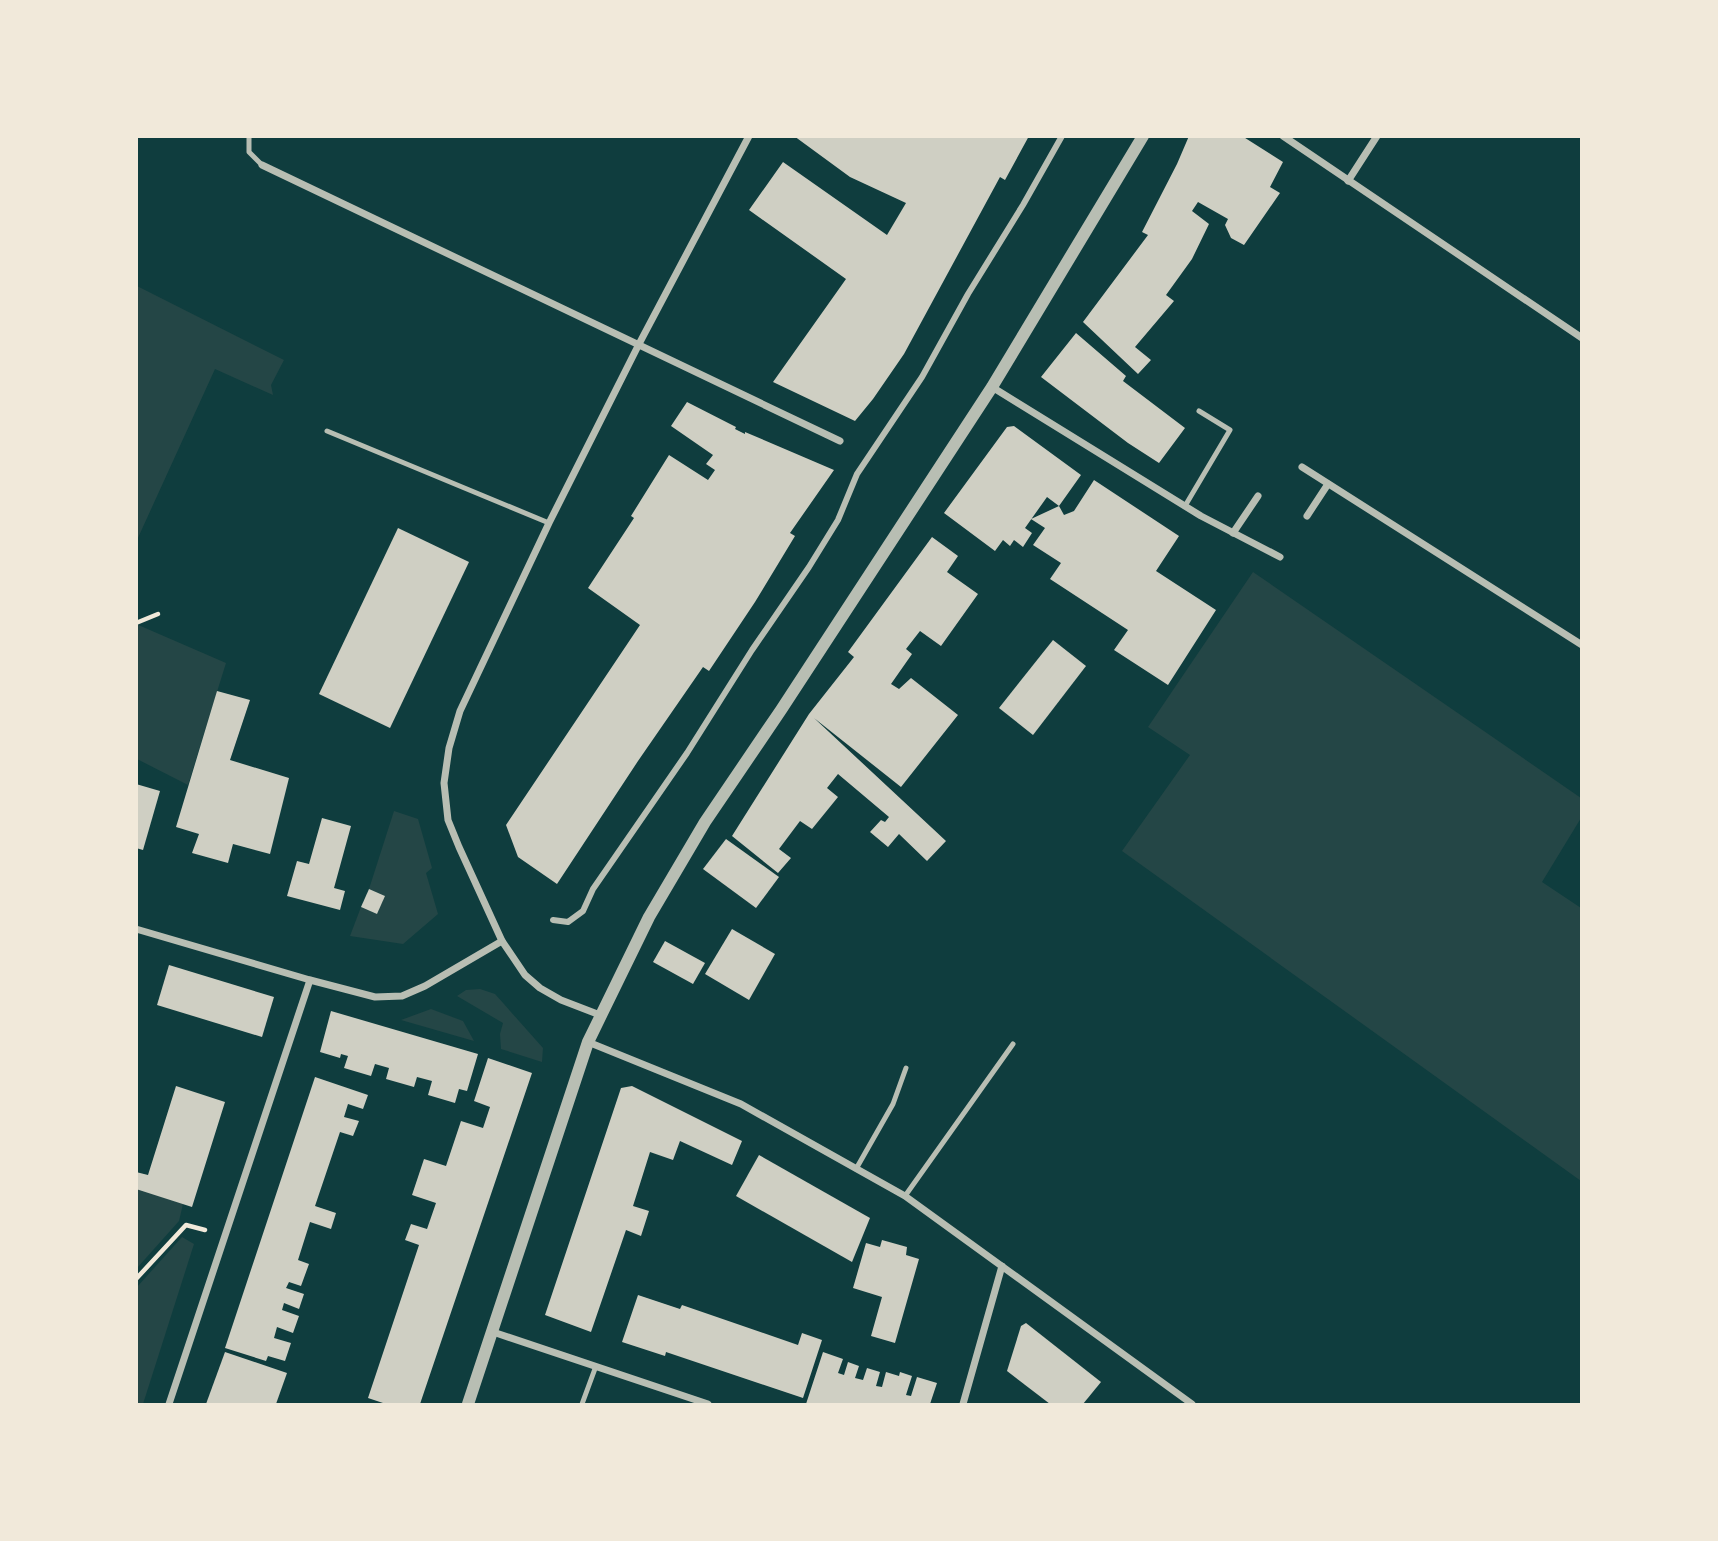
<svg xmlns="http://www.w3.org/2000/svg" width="1718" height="1541" font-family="Arial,sans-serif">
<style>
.green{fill:#244646}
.building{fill:#cfcfc3}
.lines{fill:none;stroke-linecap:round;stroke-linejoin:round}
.path{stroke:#f1e9da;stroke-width:4.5}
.service{stroke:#b8beb3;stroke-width:5}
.pedestrian{stroke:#b8beb3;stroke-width:6}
.minor{stroke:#b8beb3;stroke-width:7}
.tertiary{stroke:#b8beb3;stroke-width:12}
</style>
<rect width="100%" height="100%" fill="#0f3d3e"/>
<g class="green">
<path d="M137 286 284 360 271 385 273 395 215 369 137 540Z"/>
<path d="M1253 572 1581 798V818L1542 882 1581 908V1181L1122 851 1190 755 1148 727Z"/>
<path d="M136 624 226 663 188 785 137 759Z"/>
<path d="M394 811 418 819 432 868 426 873 438 914 403 944 350 936 361 907 377 914 385 896 369 889Z"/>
<path d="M480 989 495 994 543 1048 542 1062 501 1049 500 1034 503 1023 457 996 466 990Z"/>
<path d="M431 1009 463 1021 474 1041 401 1020Z"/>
<path d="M137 1188 183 1204 179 1221 137 1268Z"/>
<path d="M182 1237 194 1244 143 1404H136L137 1287Z"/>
</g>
<g class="building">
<path d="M794 136H1029L1005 180 1000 177 904 354 873 399 855 421 773 382 846 279 749 210 783 162 887 235 906 203 850 177Z"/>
<path d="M1189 136H1242L1283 162 1270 187 1280 193 1244 245 1231 238 1225 225 1228 219 1198 202 1192 211 1209 224 1192 259 1166 295 1174 301 1135 347 1151 360 1138 374 1083 322 1148 235 1142 232 1177 164Z"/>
<path d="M1076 333 1126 376 1123 381 1185 428 1159 463 1128 443 1041 377Z"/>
<path d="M687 402 736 427 735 429 745 434V432L834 470 790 533 795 536 755 602 709 671 703 667 638 761 557 884 518 857 506 825 640 625 588 588 634 518 631 516 669 455 708 480 715 470 706 464 713 455 671 426Z"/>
<path d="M1014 426 1081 475 1059 506 1064 515 1074 511 1094 480 1179 536 1156 571 1216 610 1168 685 1114 650 1128 630 1050 579 1061 563 1033 545 1045 528 1031 519 1059 506 1047 497 1025 528 1032 533 1023 547 1014 540 1010 546 1003 540 995 551 944 513 1007 427Z"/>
<path d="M398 528 469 562 390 728 319 694Z"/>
<path d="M932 537 958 556 947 572 978 594 941 646 920 631 906 649 912 654 891 684 899 689 911 678 958 715 901 787 814 718 946 841 927 861 899 834 888 847 870 832 881 820 885 822 889 817 838 774 827 788 838 797 812 829 800 821 779 849 791 858 778 873 732 836 809 714 854 657 848 652Z"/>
<path d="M1053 640 1086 666 1033 735 999 708Z"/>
<path d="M217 691 250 700 230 760 289 778 270 854 233 844 228 863 192 853 199 834 176 827Z"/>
<path d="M136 784 160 791 143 850 136 848Z"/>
<path d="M322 818 351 826 334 888 345 891 340 910 287 896 297 861 309 864Z"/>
<path d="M726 839 779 877 756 908 703 869Z"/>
<path d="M369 889 385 896 377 914 361 907Z"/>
<path d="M732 929 775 954 749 1000 705 974Z"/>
<path d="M665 941 705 963 693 984 653 962Z"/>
<path d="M169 965 274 997 262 1037 157 1005Z"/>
<path d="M331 1011 478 1054 467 1091 459 1089 455 1103 428 1095 432 1081 417 1077 414 1087 386 1079 389 1068 375 1064 371 1076 344 1068 348 1056 341 1054 340 1058 320 1052Z"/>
<path d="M488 1058 532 1073 420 1404H386L368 1398 419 1245 405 1240 411 1224 427 1229 436 1203 412 1195 424 1159 446 1166 461 1121 483 1128 490 1107 474 1101Z"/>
<path d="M315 1077 368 1095 363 1109 348 1104 344 1117 359 1121 353 1136 340 1132 315 1206 336 1213 331 1229 310 1222 298 1260 309 1264 301 1286 289 1282 286 1288 304 1294 299 1309 284 1303 282 1310 299 1316 293 1333 277 1327 274 1338 291 1343 285 1361 268 1356 266 1361 225 1348Z"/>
<path d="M176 1086 225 1102 192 1207 136 1189V1172L148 1175Z"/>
<path d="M632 1086 742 1141 732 1165 680 1141 673 1160 650 1152 633 1206 649 1211 641 1236 626 1230 591 1332 545 1315 621 1088Z"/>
<path d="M759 1155 870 1218 852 1262 736 1196Z"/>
<path d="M882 1240 907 1247 906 1255 919 1259 895 1343 871 1336 882 1297 853 1288 866 1243 880 1247Z"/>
<path d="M638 1295 680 1309 682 1305 798 1345 802 1333 822 1340 803 1398 666 1352 665 1356 622 1342Z"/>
<path d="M1026 1323 1101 1382 1083 1404H1050L1007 1371 1021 1326Z"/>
<path d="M225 1352 287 1373 276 1404H206Z"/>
<path d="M823 1352 843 1359 838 1373 844 1375 848 1362 859 1366 855 1378 863 1380 867 1368 880 1372 876 1386 882 1387 886 1372 899 1376 900 1372 912 1376 906 1395 911 1396 917 1377 937 1383 930 1404H806Z"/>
</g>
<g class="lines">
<g class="path">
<path d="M136 623 158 614"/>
<path d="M136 1279 186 1225 205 1230"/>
</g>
<g class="service">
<path d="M249 136V152L262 165"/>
<path d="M327 431 549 523"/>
<path d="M1185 506 1230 430 1199 411"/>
<path d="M856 1169 893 1104 906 1068"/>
<path d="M905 1196 1013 1044"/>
<path d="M582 1404 596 1366"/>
</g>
<path class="pedestrian" d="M553 920 568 922 583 911 593 889 687 753 752 650 809 567 838 520 857 474 922 377 968 294 1023 205 1062 136"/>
<g class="minor">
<path d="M1283 136 1582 338"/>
<path d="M262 165 840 441"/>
<path d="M1348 181 1377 136"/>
<path d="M992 387 1201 516 1280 557"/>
<path d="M1302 467 1582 645"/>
<path d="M1307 516 1328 484"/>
<path d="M1233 533 1258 496"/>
<path d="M136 929 310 980 375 997 402 996 425 986 502 941"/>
<path d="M600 1015 561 1000 540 988 525 975 502 941 459 847 448 820 444 783 449 748 460 711 549 523 639 344 749 136"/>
<path d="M588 1042 741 1104 905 1196 1192 1404"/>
<path d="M493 1332 708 1404"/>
<path d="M169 1404 310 980"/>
<path d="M963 1404 1002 1266"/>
</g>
<path class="tertiary" d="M468 1404 588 1042 649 917 705 822 781 710 992 387 1143 136"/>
</g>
<rect width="1718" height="1541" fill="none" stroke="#f1e9da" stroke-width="276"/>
</svg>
